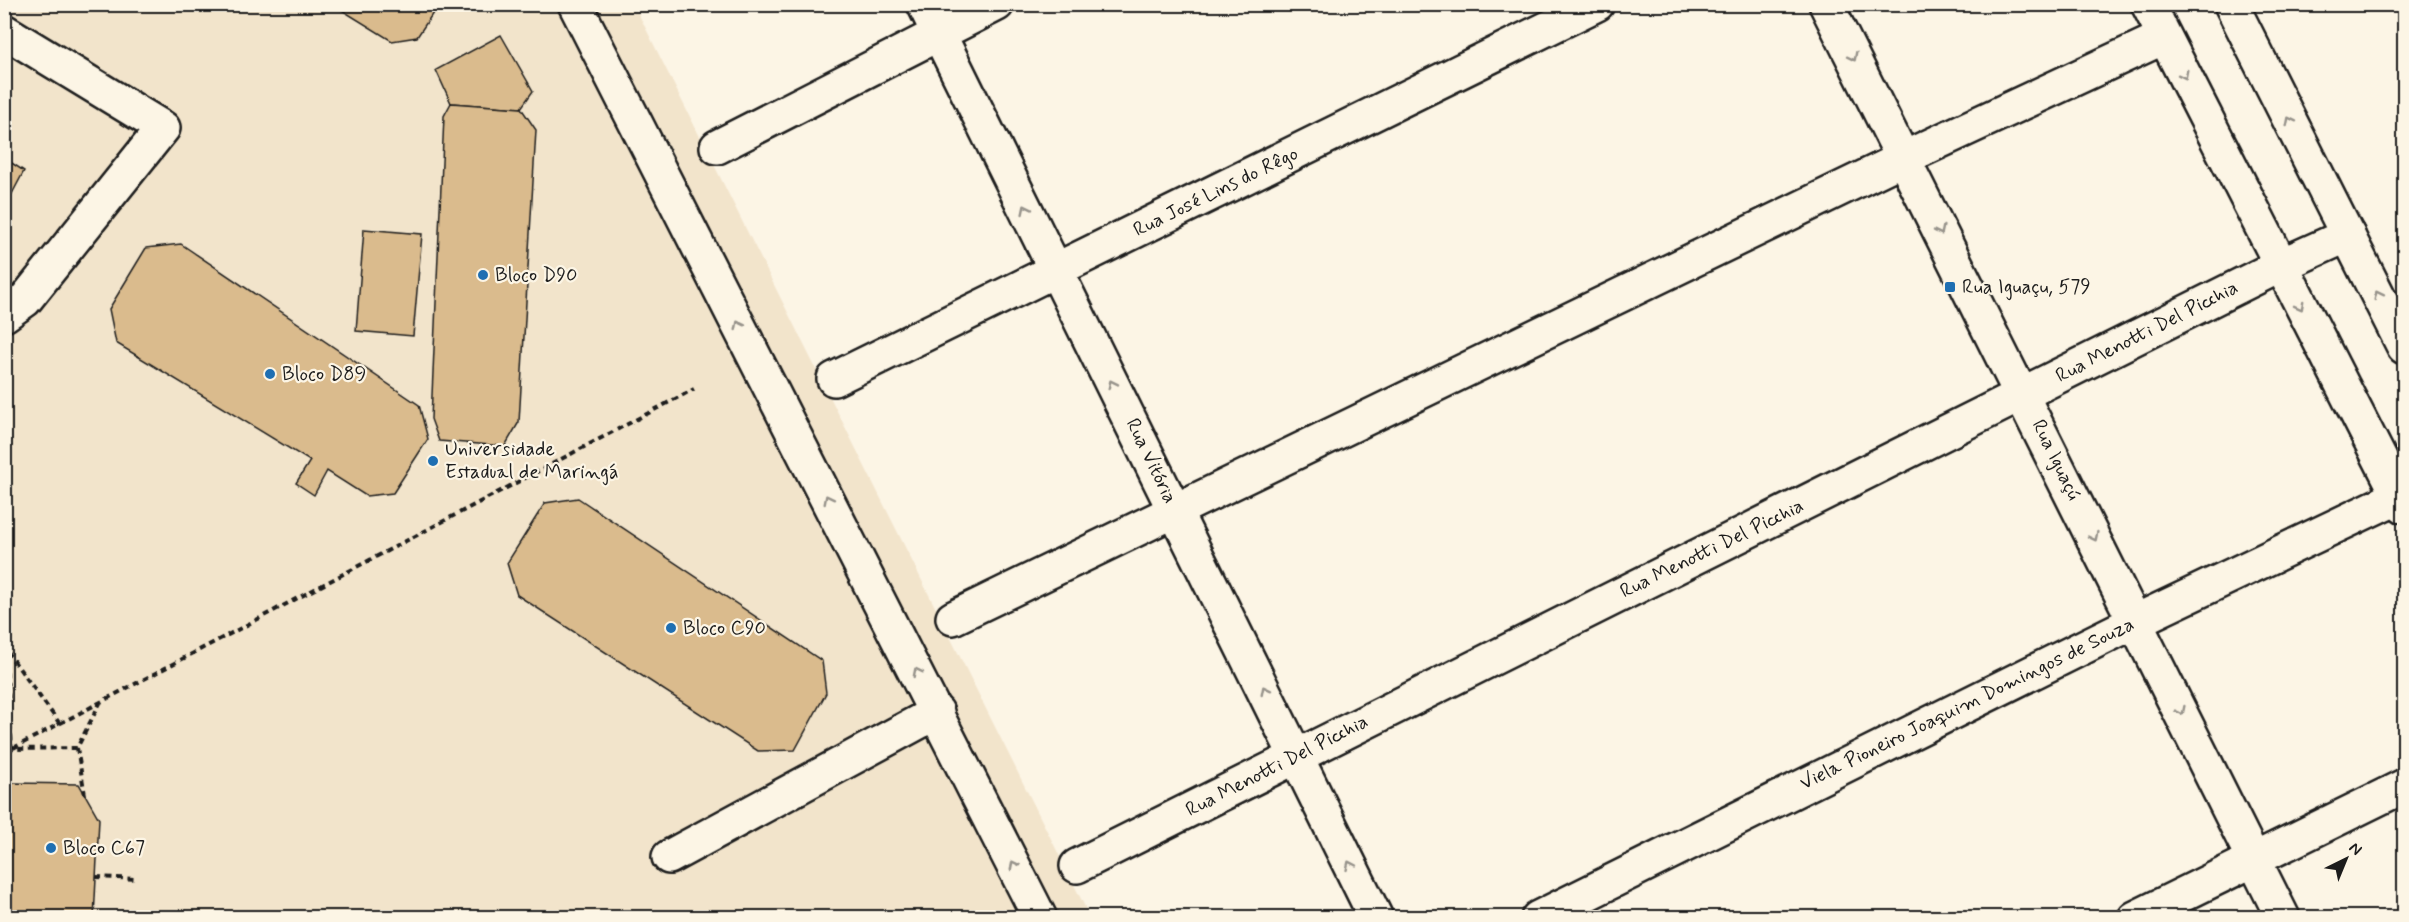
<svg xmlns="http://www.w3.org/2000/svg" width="2409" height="922" font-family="Mynerve,sans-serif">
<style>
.built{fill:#f2e4cb}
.building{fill:#dabb8d;stroke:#1c1c1c;stroke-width:1.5}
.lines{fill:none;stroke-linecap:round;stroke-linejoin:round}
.minor-casing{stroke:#1c1c1c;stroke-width:38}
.major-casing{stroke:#1c1c1c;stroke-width:38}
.path{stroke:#1c1c1c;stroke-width:4;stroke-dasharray:6 4.5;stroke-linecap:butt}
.minor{stroke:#fcf5e5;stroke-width:33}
.major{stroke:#fcf5e5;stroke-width:33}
.oneway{stroke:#97938b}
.poi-dot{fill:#1f6fb2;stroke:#fcf5e5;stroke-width:2}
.labels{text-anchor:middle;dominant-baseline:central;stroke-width:4.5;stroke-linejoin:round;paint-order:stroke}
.street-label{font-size:20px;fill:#1c1c1c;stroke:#fcf5e5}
.poi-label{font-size:20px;fill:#1c1c1c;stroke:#fcf5e5;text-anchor:start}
</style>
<rect width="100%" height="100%" fill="#fcf5e5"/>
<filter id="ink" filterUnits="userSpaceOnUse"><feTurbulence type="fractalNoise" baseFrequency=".0167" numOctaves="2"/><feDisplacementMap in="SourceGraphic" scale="12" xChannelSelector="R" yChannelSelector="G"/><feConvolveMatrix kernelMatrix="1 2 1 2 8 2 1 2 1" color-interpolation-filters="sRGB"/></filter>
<g filter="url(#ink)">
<path class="built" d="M5 5H634L1090 917 5 918Z"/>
<g class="building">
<path d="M332 4H439L417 37 392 41Z"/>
<path d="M501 35 533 91 521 108 451 103 436 70Z"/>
<path d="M451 103 521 108 536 130 519 422 505 446 439 441 431 419 444 116Z"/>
<path d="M4 158 24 171 4 209Z"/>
<path d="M364 229 422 234 413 336 356 331Z"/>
<path d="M181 244 419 405 428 439 393 493 366 496 327 471 314 495 296 483 310 461 116 343 109 309 146 248Z"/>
<path d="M578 498 822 661 826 693 795 750 758 751 517 595 507 563 545 503Z"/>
<path d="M12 783 79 784 99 819 94 918H4V794Z"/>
</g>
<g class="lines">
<g class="minor-casing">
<g id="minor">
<path d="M575 4 1040 918"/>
<path d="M924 4 1376 918"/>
<path d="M1826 4 2283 918"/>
<path d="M4 31 163 128 25 300 4 315"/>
<path d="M717 147 997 4"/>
<path d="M834 379 1597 4"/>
<path d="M953 618 1904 158 2164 37"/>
<path d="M669 857 937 712"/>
<path d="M1077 866 2279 266 2348 235"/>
<path d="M1538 918 2136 621 2399 496"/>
<path d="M2135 918 2404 786"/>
</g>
</g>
<g class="major-casing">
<g id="major">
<path d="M2148 4 2404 506"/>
<path d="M2231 4 2404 347"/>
</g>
</g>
<g class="path">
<path d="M60 724 5 649 12 749 77 748"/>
<path d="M4 753 694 389"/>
<path d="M85 795 77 748 100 703"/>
<path d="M96 877 136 879"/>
</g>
<use href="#minor" class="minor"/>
<use href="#major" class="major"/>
</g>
<defs><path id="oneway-chevron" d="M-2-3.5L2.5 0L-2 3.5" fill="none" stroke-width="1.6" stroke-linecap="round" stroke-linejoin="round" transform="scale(1.5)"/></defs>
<g class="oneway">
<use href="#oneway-chevron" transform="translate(1853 57) rotate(63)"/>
<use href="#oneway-chevron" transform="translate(2184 75) rotate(63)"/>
<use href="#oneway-chevron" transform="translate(2290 121) rotate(-117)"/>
<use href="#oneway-chevron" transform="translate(1026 209) rotate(-116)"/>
<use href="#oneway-chevron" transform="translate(1940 231) rotate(64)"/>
<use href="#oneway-chevron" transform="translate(2378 295) rotate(-117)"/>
<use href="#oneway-chevron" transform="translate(2300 306) rotate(62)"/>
<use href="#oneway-chevron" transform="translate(739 325) rotate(-117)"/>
<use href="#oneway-chevron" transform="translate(1112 384) rotate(-116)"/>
<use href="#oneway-chevron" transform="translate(828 499) rotate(-117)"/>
<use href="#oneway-chevron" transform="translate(2094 537) rotate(64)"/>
<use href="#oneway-chevron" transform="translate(917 672) rotate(-117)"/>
<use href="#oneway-chevron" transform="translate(1265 690) rotate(-117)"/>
<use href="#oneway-chevron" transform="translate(2181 711) rotate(64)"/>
<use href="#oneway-chevron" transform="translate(1014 865) rotate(-117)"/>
<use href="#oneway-chevron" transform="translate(1350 865) rotate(-115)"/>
</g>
</g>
<g class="poi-dot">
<circle cx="483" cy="275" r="6"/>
<rect x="1944" y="281" width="12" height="12" rx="3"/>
<circle cx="270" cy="374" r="6"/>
<circle cx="433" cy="461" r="6"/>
<circle cx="671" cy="628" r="6"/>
<circle cx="51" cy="848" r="6"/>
</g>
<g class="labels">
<g class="street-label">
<text transform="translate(1216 192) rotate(-26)">Rua José Lins do Rêgo</text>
<text transform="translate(2147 332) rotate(-27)">Rua Menotti Del Picchia</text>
<text transform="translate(2056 460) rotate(64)">Rua Iguaçú</text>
<text transform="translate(1151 461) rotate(64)">Rua Vitória</text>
<text transform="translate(1712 549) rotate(-26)">Rua Menotti Del Picchia</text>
<text transform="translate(1967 704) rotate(-26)">Viela Pioneiro Joaquim Domingos de Souza</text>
<text transform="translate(1277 766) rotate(-27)">Rua Menotti Del Picchia</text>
</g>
<g class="poi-label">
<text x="495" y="275">Bloco D90</text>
<text x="1962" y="287">Rua Iguaçu, 579</text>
<text x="282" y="374">Bloco D89</text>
<text x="445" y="449">Universidade<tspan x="445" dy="23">Estadual de Maringá</tspan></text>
<text x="683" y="628">Bloco C90</text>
<text x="63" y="848">Bloco C67</text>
</g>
</g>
<rect width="2409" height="922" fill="none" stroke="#fcf5e5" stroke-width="24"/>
<rect x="12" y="12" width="2385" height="898" fill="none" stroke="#1c1c1c" stroke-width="2" filter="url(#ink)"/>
<g transform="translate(2346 859) rotate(43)" stroke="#fcf5e5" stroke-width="4.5" paint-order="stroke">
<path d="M0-4.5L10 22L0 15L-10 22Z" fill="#1c1c1c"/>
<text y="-9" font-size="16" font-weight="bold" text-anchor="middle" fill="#1c1c1c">N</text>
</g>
</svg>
